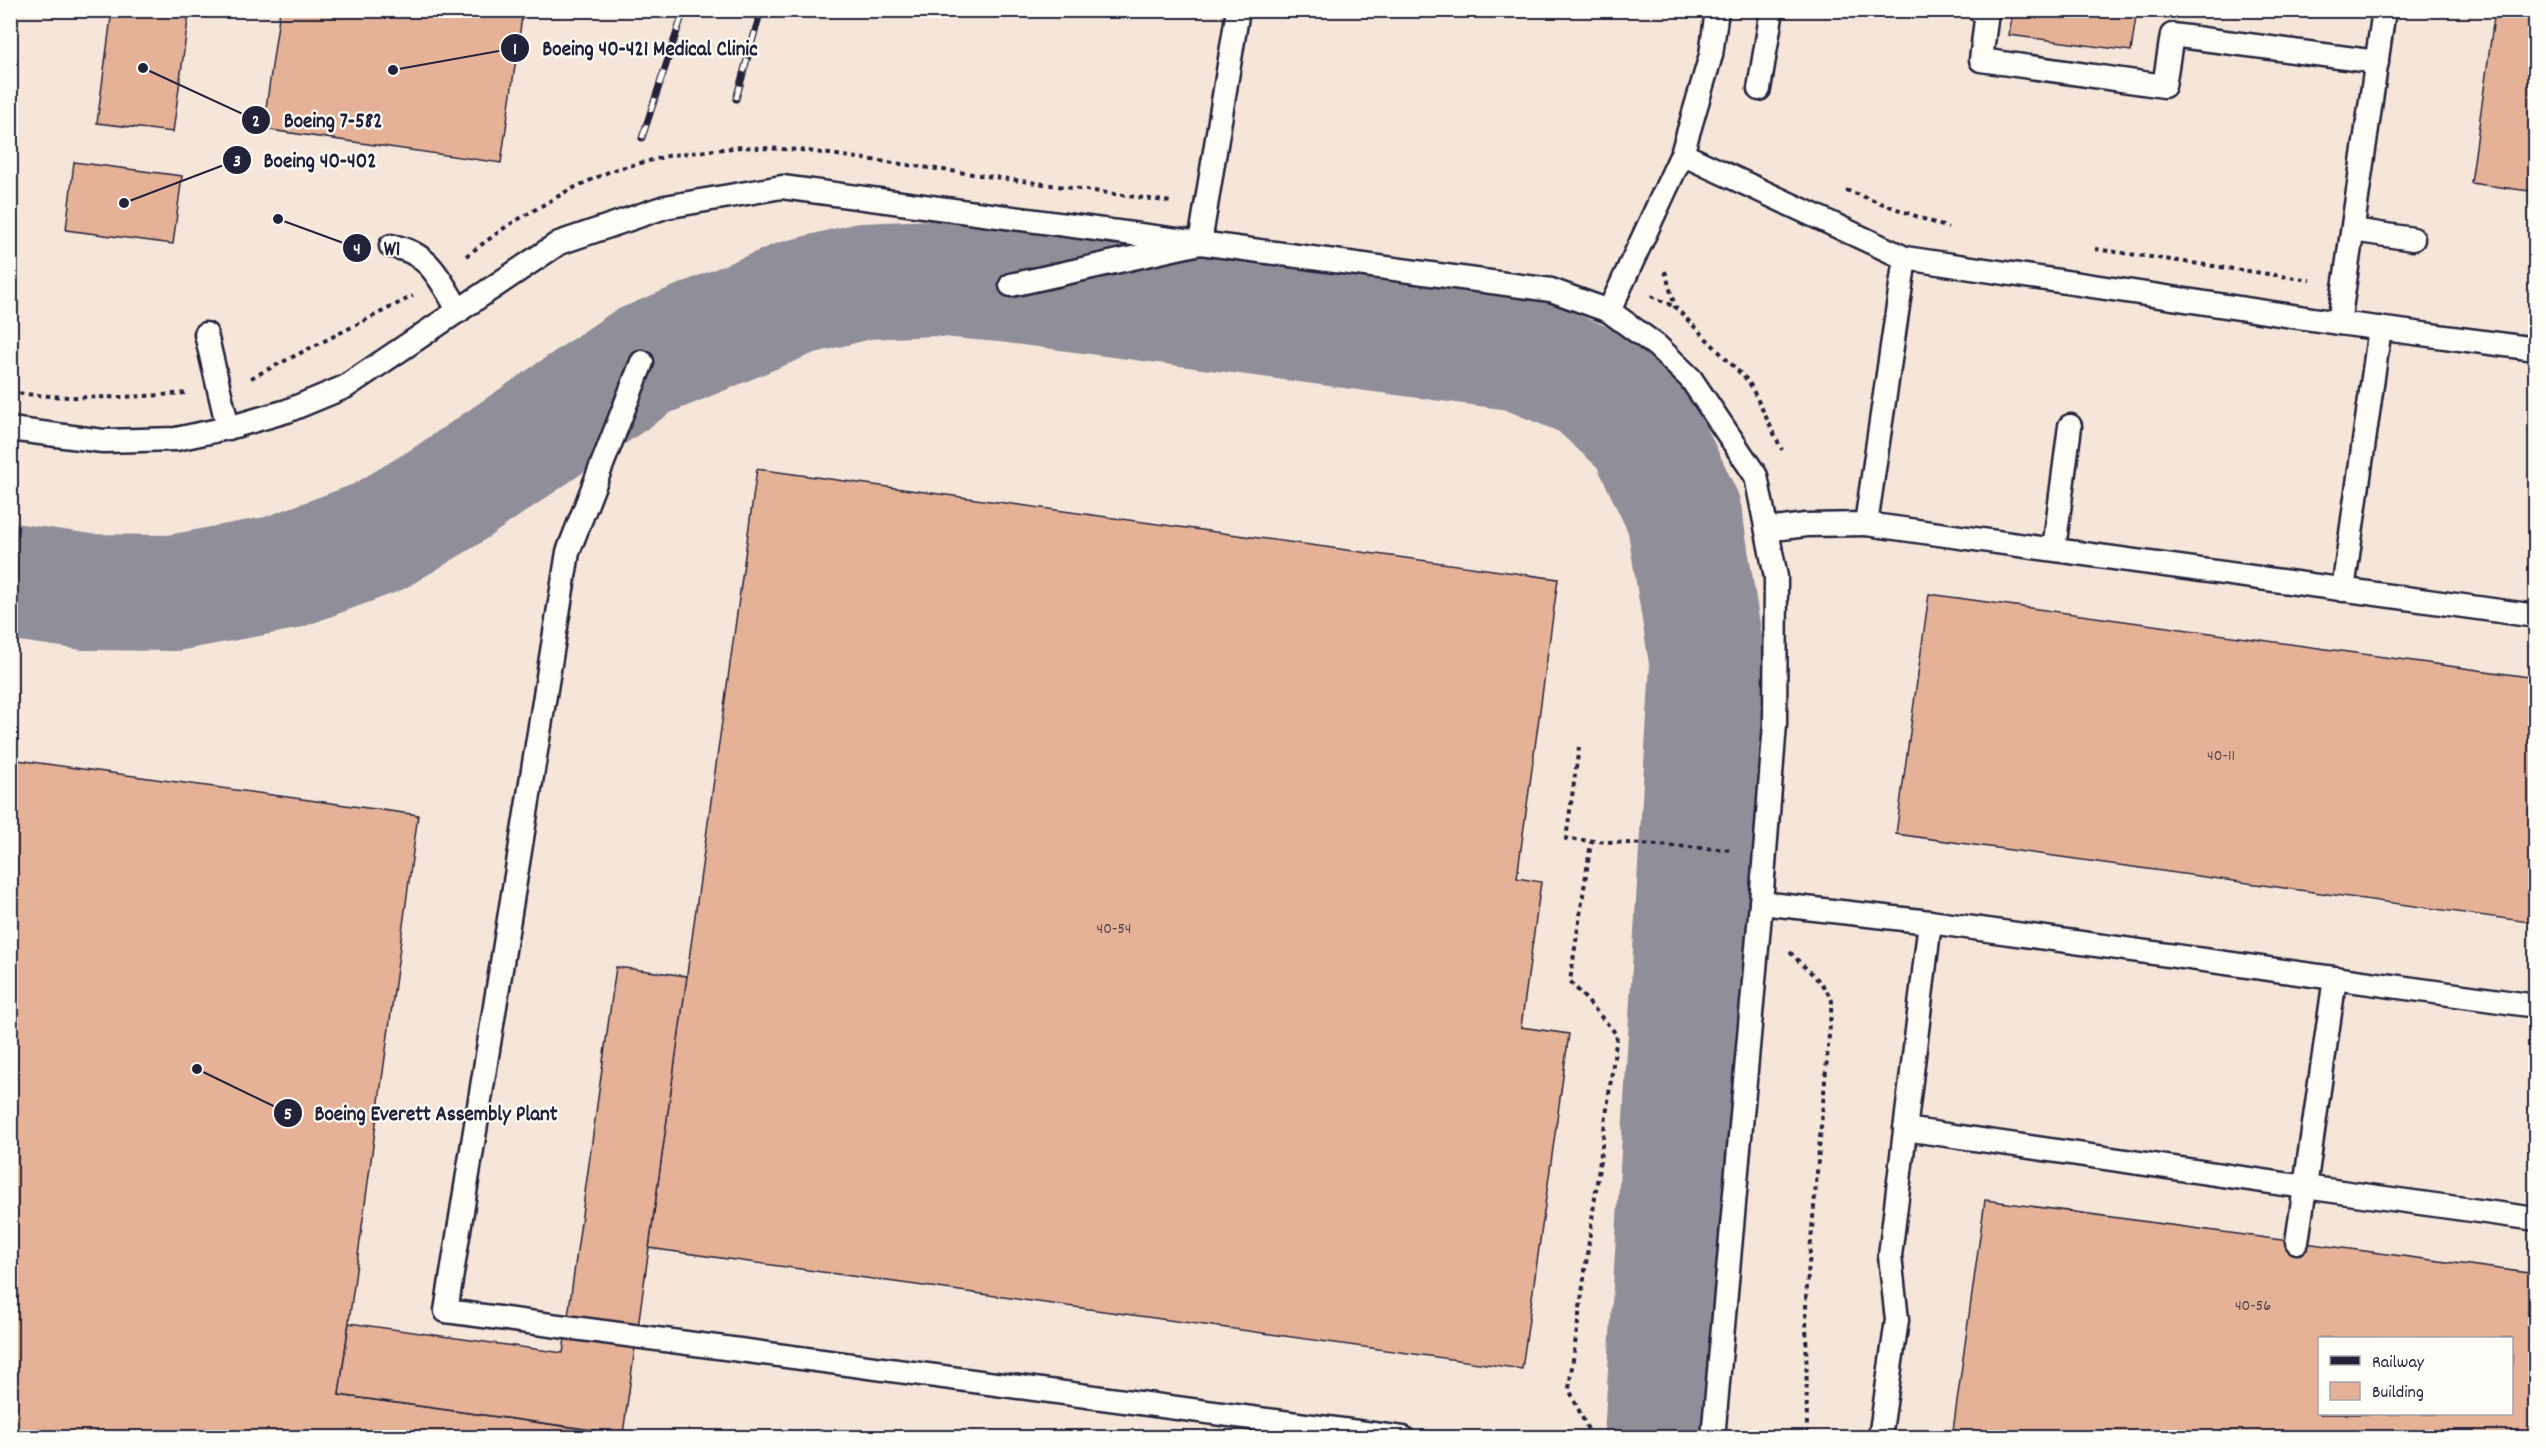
<svg xmlns="http://www.w3.org/2000/svg" width="2546" height="1448" font-family="Dekko,sans-serif">
<style>
.built{fill:#f6e6da;fill-rule:evenodd}
.lines{fill:none;stroke-linecap:round;stroke-linejoin:round}
.taxiway{stroke:#908f99;stroke-width:116}
.building{fill:#e5b298;stroke:#22223b;stroke-width:1.5;fill-rule:evenodd}
.lane-casing{stroke:#22223b;stroke-width:27}
.path{stroke:#22223b;stroke-width:4;stroke-dasharray:4.5 4.5;stroke-linecap:butt}
.lane{stroke:#fdfcf7;stroke-width:22}
.rail-casing{stroke:#22223b;stroke-width:7}
.rail{stroke:#fdfcf7;stroke-width:4.5;stroke-dasharray:14;stroke-linecap:butt}
.labels{text-anchor:middle;dominant-baseline:central;stroke-width:4.5;stroke-linejoin:round;paint-order:stroke}
.number-label{font-size:16px;fill:#534652}
.leader{fill:none;stroke:#22223b;stroke-width:2}
.callout-dot{fill:#22223b;stroke:#fdfcf7;stroke-width:2}
.mark-label{font-size:18px;text-anchor:middle;font-weight:bold;fill:#fff}
.callout-label{font-size:21px;text-anchor:middle;font-weight:bold;fill:#22223b;stroke:#fdfcf7;stroke-width:4.5;stroke-linejoin:round;paint-order:stroke}
</style>
<rect width="100%" height="100%" fill="#fdfcf7"/>
<filter id="ink" filterUnits="userSpaceOnUse"><feTurbulence type="fractalNoise" baseFrequency=".0167" numOctaves="2"/><feDisplacementMap in="SourceGraphic" scale="12" xChannelSelector="R" yChannelSelector="G"/><feConvolveMatrix kernelMatrix="1 2 1 2 8 2 1 2 1" color-interpolation-filters="sRGB"/></filter>
<g filter="url(#ink)">
<path class="built" d="M10 11H2535V1437H11ZM2320 1338H2512V1414H2320Z"/>
<g class="lines">
<path class="taxiway" d="M10 581 87 592 173 593 281 573 378 537 443 498 642 362 796 298 864 281 934 278 1011 285 1520 353 1590 382 1645 432 1684 515 1708 666 1662 1438"/>
</g>
<g class="building">
<path d="M112 10H168L189 13 173 132 97 123Z"/>
<path d="M280 10H523L501 163 263 129Z"/>
<path d="M2013 10H2137L2131 51 2009 35Z"/>
<path d="M2495 10H2536V192L2471 183Z"/>
<path d="M74 162 182 176 173 244 66 230Z"/>
<path d="M757 469 1558 579 1517 878 1541 882 1521 1027 1569 1034 1522 1369 649 1248Z"/>
<path d="M1929 594 2536 678V923L1896 834Z"/>
<path d="M10 759 418 815 339 1395 647 1438H10Z"/>
<path d="M616 967 687 976 623 1434 339 1395 349 1323 563 1353Z"/>
<path d="M1985 1200 2536 1274V1438H1952ZM2320 1338H2512V1414H2320Z"/>
</g>
<g class="lines">
<g class="lane-casing">
<g id="lane">
<path d="M1979 10 1987 12 1981 60 2164 86 2172 35 2377 62"/>
<path d="M1759 89 1772 10"/>
<path d="M1682 154 1905 258 2339 323 2536 349"/>
<path d="M2353 230 2413 239"/>
<path d="M391 246C430 252 440 280 459 311"/>
<path d="M1011 285 1200 243 1238 10"/>
<path d="M1609 311 1682 154 1711 55 1717 10"/>
<path d="M2339 323 2384 10"/>
<path d="M206 334 228 428"/>
<path d="M642 362 568 552 446 1311 1403 1438"/>
<path d="M10 429 103 441 176 439 228 428 287 411 345 387 559 243 665 207 782 187 1551 290 1609 311 1657 346 1691 379 1756 476 1776 577 1775 724 1761 903 1713 1438"/>
<path d="M1866 524 2536 616"/>
<path d="M1767 530 1806 525 1866 524 1905 258"/>
<path d="M2054 549 2070 426"/>
<path d="M2343 590 2380 328"/>
<path d="M1761 903 1930 922 2536 1006"/>
<path d="M1905 1129 2305 1187 2335 978"/>
<path d="M2297 1242 2305 1187 2536 1219"/>
<path d="M1880 1438 1897 1320 1890 1256 1930 922"/>
</g>
</g>
<g class="path">
<path d="M1846 190 1948 228"/>
<path d="M2095 249 2310 280"/>
<path d="M466 256 507 226 567 191 613 170 672 155 741 147 801 150 1172 202"/>
<path d="M1665 271 1675 307 1749 382 1782 450"/>
<path d="M1651 296 1675 307"/>
<path d="M251 378 413 296"/>
<path d="M10 392C65 400 131 398 186 393"/>
<path d="M1579 747 1566 839 1733 850"/>
<path d="M1790 952C1805 969 1823 980 1832 1001L1806 1298 1807 1438"/>
<path d="M1588 1438 1589 1432 1569 1389 1617 1035 1570 981 1591 842"/>
</g>
<use href="#lane" class="lane"/>
<g class="rail-casing">
<g id="rail">
<path d="M736 99 761 10"/>
<path d="M642 138 684 10"/>
</g>
</g>
<use href="#rail" class="rail"/>
</g>
</g>
<g class="labels">
<g class="number-label">
<text x="2221" y="756">40-11</text>
<text x="1114" y="929">40-54</text>
<text x="2253" y="1306">40-56</text>
</g>
</g>
<path class="leader" d="M393 70L515 48M143 68L256 120M124 203L237 160M278 219L357 248M197 1069L288 1113"/>
<g class="callout-dot">
<circle cx="393" cy="70" r="6"/>
<circle cx="143" cy="68" r="6"/>
<circle cx="124" cy="203" r="6"/>
<circle cx="278" cy="219" r="6"/>
<circle cx="197" cy="1069" r="6"/>
<circle cx="515" cy="48" r="15"/>
<circle cx="256" cy="120" r="15"/>
<circle cx="237" cy="160" r="15"/>
<circle cx="357" cy="248" r="15"/>
<circle cx="288" cy="1113" r="15"/>
</g>
<g class="mark-label">
<text x="515" y="54">1</text>
<text x="256" y="126">2</text>
<text x="237" y="166">3</text>
<text x="357" y="254">4</text>
<text x="288" y="1119">5</text>
</g>
<g class="callout-label">
<text x="650" y="55">Boeing 40-421 Medical Clinic</text>
<text x="333" y="127">Boeing 7-582</text>
<text x="320" y="167">Boeing 40-402</text>
<text x="392" y="255">W1</text>
<text x="436" y="1120">Boeing Everett Assembly Plant</text>
</g>
<rect width="2546" height="1448" fill="none" stroke="#fdfcf7" stroke-width="36"/>
<rect x="18" y="18" width="2510" height="1412" fill="none" stroke="#22223b" stroke-width="2" filter="url(#ink)"/>
<rect x="2318" y="1337" width="195" height="78" fill="#fdfcf7" stroke="#a5a5ac" stroke-width="1.5"/>
<rect x="2330" y="1356" width="30" height="9" fill="#22223b" stroke="#a5a5ac" stroke-width="1.5"/>
<text x="2372" y="1367" font-size="18" fill="#22223b">Railway</text>
<rect x="2330" y="1382" width="30" height="18" fill="#e5b298" stroke="#a5a5ac" stroke-width="1.5"/>
<text x="2372" y="1397" font-size="18" fill="#22223b">Building</text>
</svg>
